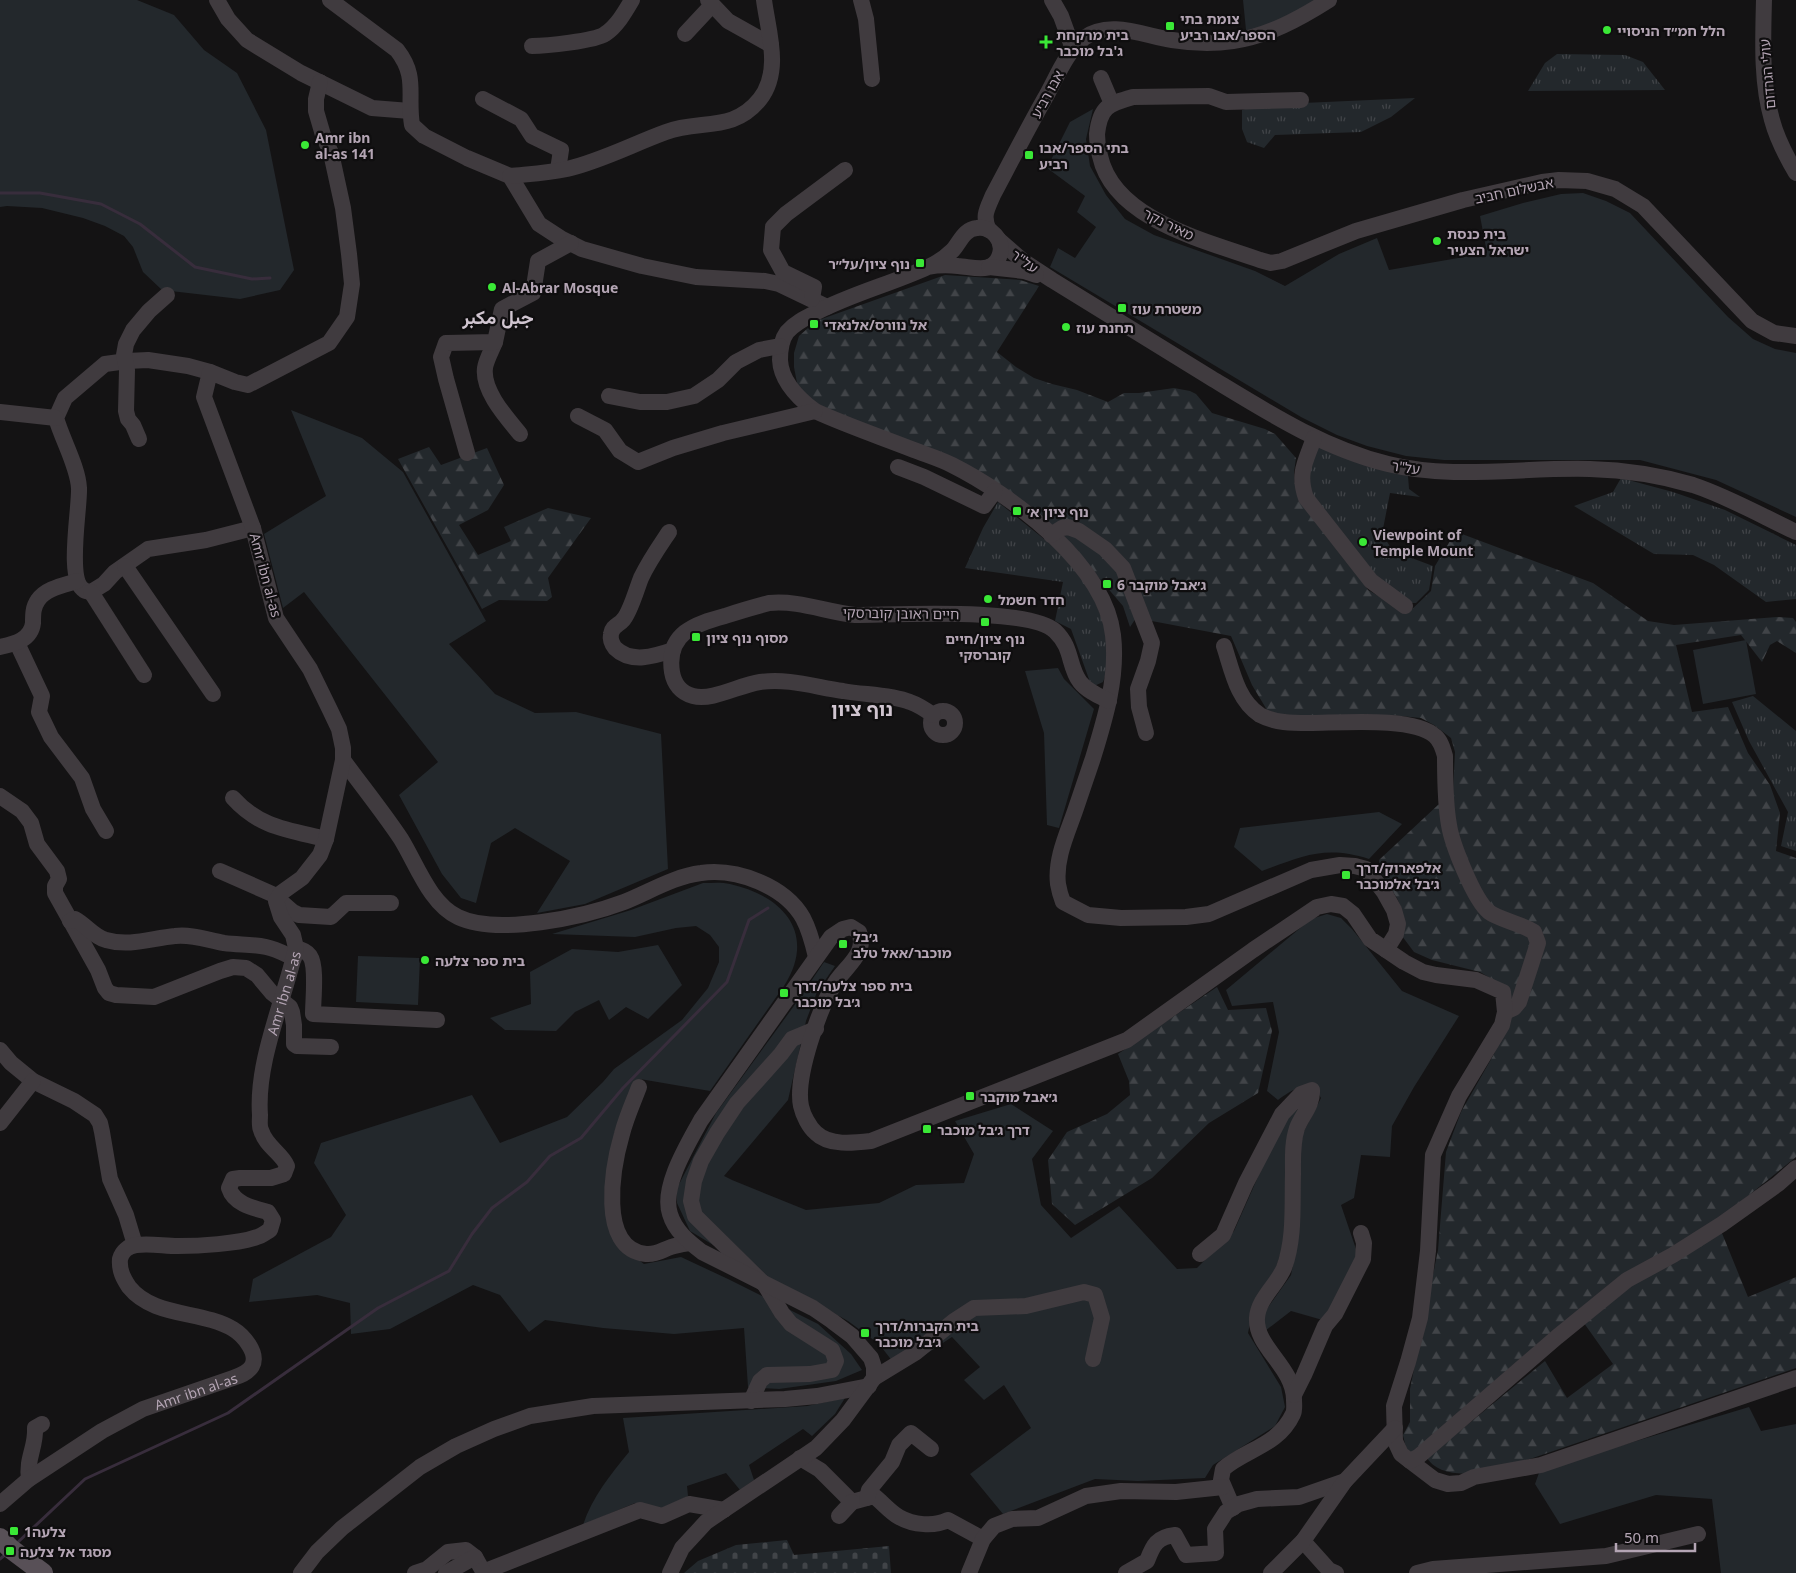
<svg xmlns="http://www.w3.org/2000/svg" width="1796" height="1573" font-family="'Noto Sans',Vazirmatn,'Noto Sans Hebrew',sans-serif">
<style>
.green{fill:#23282c}
.forest{fill:url(#forest-firs)}
.cemetery{fill:url(#cemetery-stones)}
.park{fill:url(#park-tufts)}
.lines{fill:none;stroke-linecap:round;stroke-linejoin:round}
.stream{stroke:#382d3c;stroke-width:3}
.minor{stroke:#403b3f;stroke-width:16}
.major{stroke:#585057;stroke-width:20}
.poi-dot{fill:#3ae836;stroke:#0f0e0f;stroke-width:2}
.labels{text-anchor:middle;dominant-baseline:central;stroke-width:4.5;stroke-linejoin:round;paint-order:stroke}
.poi-label{font-size:14px;font-weight:bold;fill:#b4a5b4;stroke:#0f0e0f;text-anchor:start}
.street-label{font-size:14px;fill:#b4a5b4;stroke:#0f0e0f}
.district-label{font-size:19px;font-weight:bold;fill:#d0c5d0;stroke:#0f0e0f}
</style>
<defs>
<pattern id="forest-firs" width="22" height="20" patternUnits="userSpaceOnUse" patternTransform="scale(1.25)"><rect width="22" height="20" fill="#23282c"/><path d="M5 1l3.5 6h-7zM16 11l3.5 6h-7z" fill="#414448"/></pattern>
<pattern id="cemetery-stones" width="16" height="16" patternUnits="userSpaceOnUse" patternTransform="scale(1.25)"><rect width="16" height="16" fill="#23282c"/><path d="M2 7V4a2 2 0 0 1 4 0v3zM10 15v-3a2 2 0 0 1 4 0v3z" fill="#414448"/></pattern>
<pattern id="park-tufts" width="24" height="20" patternUnits="userSpaceOnUse" patternTransform="scale(1.25)"><rect width="24" height="20" fill="#23282c"/><path d="M3 7l-1-3M5 7V3M7 7l1-3M15 17l-1-3M17 17v-4M19 17l1-3" fill="none" stroke="#414448"/></pattern>
</defs>
<rect width="100%" height="100%" fill="#141314"/>
<g class="green">
<path d="M0 0H137L174 15 204 50 237 73 266 130 294 270 280 290 240 299 162 290 143 272 133 247 124 236 105 226 83 218 42 208 7 206 0 207Z"/>
<path d="M1243 0H1321L1252 32 1246 30Z"/>
<path d="M1093 109 1086 139 1090 166 1106 195 1125 219 1154 235 1255 271 1285 286 1339 254 1377 238 1389 270 1487 253 1480 216 1523 203 1561 194 1583 193 1606 201 1630 213 1728 317 1753 339 1775 349 1796 353V517L1716 480 1640 460H1444L1406 456 1367 446 1337 435 1301 417 1050 267 1058 248 1075 258 1096 227 1077 212 1085 196 1047 168 1070 122Z"/>
<path d="M291 410 362 438 403 472 486 621 449 644 495 694 535 713 576 712 661 734 668 869 585 904 537 913 570 861 515 828 491 843 476 903 461 898 442 874 399 795 438 762 304 592 283 608 264 534 326 496Z"/>
<path d="M1746 640 1756 694 1703 704 1693 650Z"/>
<path d="M1058 668 1064 679 1094 709 1059 828 1047 825 1044 733 1025 671Z"/>
<path d="M1379 812 1402 824 1369 859C1325 845 1303 856 1262 871L1234 847 1240 828Z"/>
<path d="M703 883C712 883 722 882 730 884 784 896 817 934 784 986L710 1091 640 1079 617 1133V1244L644 1264 681 1257 728 1279 818 1324 851 1354 862 1370 836 1381 779 1389 748 1387 744 1328 674 1334 603 1328 545 1320 529 1332 500 1295 473 1285 390 1329 351 1334 350 1303 317 1295 249 1302 253 1279 331 1237 346 1215 314 1163 321 1143 472 1095 500 1143 567 1117 603 1082 614 1069 682 1020 708 988 719 962V947L710 935 696 926 676 928 635 937 552 934 631 910Z"/>
<path d="M1327 914 1341 918 1352 929 1402 991 1459 1016 1414 1087 1392 1126 1390 1157 1361 1155 1354 1198 1341 1205 1356 1249 1357 1275 1333 1323 1291 1311 1265 1331 1264 1313 1291 1275 1296 1250 1298 1163 1303 1133 1321 1098 1315 1088C1299 1085 1290 1091 1278 1100L1267 1091 1279 1032 1273 1002 1232 1006 1226 990 1311 919Z"/>
<path d="M658 945 682 985 648 1019 626 1007 609 1020 599 1000 575 1012 556 1031 505 1030 490 1018 531 1004 530 972 572 949 618 952Z"/>
<path d="M358 956 420 958 418 1005 356 1002Z"/>
<path d="M824 962 835 966 817 992 806 1021 788 1100 724 1176 732 1180 806 1210 879 1203 916 1185 964 1183 974 1154 955 1121 1011 1104 1053 1131 1032 1159 1041 1205 1071 1238 1119 1206 1177 1269 1197 1268 1234 1231 1273 1143 1289 1115 1300 1108 1285 1239 1275 1271 1253 1309 1248 1333 1281 1387 1285 1407 1275 1426 1213 1465 1205 1478 1138 1481 1095 1479 1003 1514 970 1474 1031 1428 1004 1385 984 1400 964 1380 980 1367 952 1337 900 1371 879 1344 848 1321 748 1266 690 1231 677 1203 676 1190 716 1113 799 999Z"/>
<path d="M845 1398 835 1414 812 1436 803 1429 749 1465 754 1480 740 1490 726 1473 687 1486 688 1496 660 1510 635 1503 583 1525C592 1497 611 1474 629 1452L623 1418 807 1406Z"/>
<path d="M1749 1407 1761 1431 1796 1424V1573H1721L1712 1499 1656 1495 1560 1524 1535 1484 1540 1470Z"/>
</g>
<g class="forest">
<path d="M945 275 1020 280 1039 286 997 352 1016 367 1034 378 1052 384 1077 390 1108 402 1124 393H1139L1174 388 1190 391 1196 394 1212 413 1265 429 1275 434 1296 458 1294 472 1295 485 1368 590 1408 613 1431 591 1435 566 1450 541 1462 534 1593 583 1648 621 1674 625 1777 617 1793 618 1796 622V653L1777 641 1770 645 1762 662 1741 635 1676 645 1692 712 1728 707 1748 753 1770 785 1780 813 1776 851 1796 858V1157L1717 1221 1748 1297 1796 1277V1368L1492 1472C1472 1474 1440 1478 1427 1458L1545 1361 1567 1398 1613 1364 1579 1316 1415 1458 1407 1452 1403 1435 1410 1422V1389L1438 1250 1446 1152 1461 1112 1494 1054 1511 1018 1510 990 1480 972 1432 960 1414 952 1402 936C1405 922 1403 907 1395 895 1388 883 1380 875 1379 860L1453 791 1455 752 1451 738 1434 725 1421 718 1390 715 1287 717 1267 710 1252 685 1231 636 1136 618 1130 627 1123 606 1069 543 1017 502 818 406 798 388 794 367V353L799 336 816 321Z"/>
<path d="M429 447 441 465 487 448 504 485 488 510 459 525 478 555 511 541 504 527 548 508 591 518 548 578 552 597 547 601 499 600 482 609 398 459Z"/>
<path d="M1217 987 1228 1010 1266 1008 1272 1031 1258 1093 1209 1123 1152 1178 1075 1225 1052 1204 1048 1160 1067 1132 1107 1114 1130 1095 1129 1081 1118 1054Z"/>
</g>
<path class="cemetery" d="M787 1540 794 1555 889 1546 891 1573H684L698 1561 736 1545Z"/>
<g class="park">
<path d="M1557 54 1625 55 1643 62 1665 90 1528 91 1545 63Z"/>
<path d="M1415 98 1391 117 1361 132 1275 135 1264 148 1247 142 1242 129V110L1259 105Z"/>
<path d="M1319 447 1408 476 1409 489 1420 497 1390 493 1382 534 1393 551 1433 566 1429 590 1416 603H1408L1372 574 1311 497 1306 473 1315 451Z"/>
<path d="M1621 478 1673 492 1725 510 1796 545V599L1766 602 1714 565 1693 555 1654 554 1574 506 1613 492Z"/>
<path d="M998 502 1059 551 1087 582 1103 621 1110 644 1107 671 1103 682 1094 686 1090 682 1071 629 1055 621 1063 582 965 568 983 528Z"/>
<path d="M1753 696 1796 731V851L1781 846 1788 812 1749 741 1732 702Z"/>
</g>
<g class="lines">
<g class="stream">
<path d="M0 193H40L101 204 140 224 195 267 252 279 270 278"/>
<path d="M17 1543 85 1479 228 1413 378 1308 449 1271 472 1234 492 1208 527 1182 550 1156 581 1138 623 1088 727 982 749 920 768 908"/>
<path d="M0 1559 7 1553"/>
</g>
<g class="minor">
<path d="M217 0 228 19 247 40 301 73 372 108 410 111"/>
<path d="M330 0 397 50C418 77 407 94 412 125L424 136 467 158 510 176 539 224 562 239 582 249 642 266 696 277 765 281 779 284 827 307"/>
<path d="M708 0 728 21 771 45"/>
<path d="M861 0 866 19 872 79"/>
<path d="M1052 0 1061 16 1073 49"/>
<path d="M1764 0C1763 39 1761 82 1772 120 1777 139 1786 156 1796 173"/>
<path d="M685 34 712 5"/>
<path d="M532 46C545 46 595 41 605 34 617 26 625 12 632 0"/>
<path d="M1101 78 1112 104"/>
<path d="M483 99 521 119 532 136 561 150 558 170"/>
<path d="M1301 100 1226 102 1209 96 1133 97C1108 104 1100 107 1097 134 1097 142 1098 149 1100 156 1114 220 1207 241 1260 260L1271 263 1282 261 1356 231 1463 200 1542 182 1559 180 1587 181 1615 189 1643 206 1752 321 1774 333 1796 336"/>
<path d="M510 176C529 174 548 173 567 169 601 161 633 144 666 132 700 119 733 133 760 99 782 71 768 31 764 0"/>
<path d="M989 230C982 216 987 209 993 195 1010 163 1027 130 1045 98 1056 79 1066 52 1084 38 1109 19 1145 36 1172 40 1191 43 1213 44 1233 41 1268 36 1299 19 1329 0"/>
<path d="M999 240 1023 261 1052 280C1105 313 1158 345 1211 378 1267 412 1323 448 1388 464 1452 480 1524 467 1590 469 1625 470 1659 475 1693 485 1729 497 1762 516 1796 532"/>
<path d="M928 267C938 265 948 265 958 266 974 267 994 275 1000 254 1004 240 991 226 977 228 964 229 960 242 953 250 946 257 937 263 928 267 891 284 851 294 815 313 805 318 795 323 787 332 781 340 780 350 780 360 781 382 799 399 815 411 848 426 881 437 914 450 927 455 940 459 952 465 1012 495 1105 565 1113 635 1118 677 1105 719 1093 758 1087 776 1081 793 1075 811 1067 834 1055 859 1058 884 1059 890 1061 897 1063 902L1088 915 1121 918 1186 917 1209 914 1311 870 1340 865 1355 866 1366 869 1384 892 1394 910 1398 924 1396 934 1386 950"/>
<path d="M989 267 1024 271 1036 275"/>
<path d="M812 299 814 287 783 272 771 250 773 227 786 214 845 170"/>
<path d="M495 342C492 350 486 360 485 368 482 391 507 418 520 434"/>
<path d="M210 372 188 366 148 360 127 361 105 364 65 398 56 418C62 439 78 467 79 488 80 508 66 580 84 590 86 592 89 591 91 592L104 584 115 572 148 549 206 540 253 528"/>
<path d="M609 396 640 402H667L694 396 718 380 736 362 759 350 780 346"/>
<path d="M0 412 56 418"/>
<path d="M578 416 605 430 620 451 638 462 673 448 723 433 815 411"/>
<path d="M1314 438C1306 461 1297 473 1306 498L1371 581 1405 606"/>
<path d="M139 439 133 425 128 419 126 411 127 370 124 355 126 344 133 330 149 311 167 295"/>
<path d="M467 453 446 379 441 357 446 343 495 342 502 309 533 293 538 261 571 243"/>
<path d="M898 467 924 477 984 506 995 491"/>
<path d="M669 532C659 547 649 561 641 578 637 588 630 613 623 620 619 625 612 626 611 634 610 639 612 644 615 648 631 664 655 656 673 650"/>
<path d="M1051 535 1062 528 1068 527 1079 531 1105 549 1123 568 1152 643 1148 661 1138 689 1139 707 1146 733"/>
<path d="M125 566 213 694"/>
<path d="M91 592 144 675"/>
<path d="M17 643 42 696 39 712 51 737 82 778 93 809 106 831"/>
<path d="M1224 646C1232 670 1237 700 1260 715 1275 723 1292 723 1309 723 1338 723 1414 716 1435 736 1441 741 1443 749 1445 756 1445 779 1445 803 1449 825 1452 844 1474 900 1489 912 1498 919 1522 924 1534 932L1538 943 1519 1002 1514 1008 1505 1012"/>
<path d="M0 647C14 644 31 640 33 623 33 614 33 607 38 600 46 588 65 585 77 581"/>
<circle cx="943" cy="723" r="12"/>
<path d="M933 715C926 710 919 705 910 702 889 694 865 695 843 691 815 687 788 678 760 682 739 685 713 701 693 696 681 693 674 684 672 672 666 633 695 624 725 616 740 611 754 607 769 603 799 600 826 612 855 615 895 615 1029 607 1055 631 1073 648 1068 666 1080 682 1087 691 1099 696 1109 701"/>
<path d="M343 760C362 786 383 812 401 839 417 865 430 904 458 917 497 936 584 917 624 902 649 892 675 876 701 873 737 868 785 886 803 918 810 931 813 944 816 957"/>
<path d="M0 796 22 811 31 823 37 844 57 871 59 879 55 886V893L98 970 105 988 109 993 116 995 154 997 220 971 233 967 246 968 257 975 272 993 290 1007 292 1012 294 1025V1044L297 1046 331 1047"/>
<path d="M233 798C260 828 289 830 326 839"/>
<path d="M220 871 279 897"/>
<path d="M278 899 293 912 299 915 331 917 346 903H391"/>
<path d="M70 921 75 919C86 925 94 937 106 940 130 947 152 938 175 936 192 934 207 940 224 943 238 945 252 944 266 947 276 949 285 954 294 958"/>
<path d="M296 948C302 950 306 951 310 956 317 966 313 1000 313 1014L437 1020"/>
<path d="M0 1050 11 1063 33 1081 74 1101 95 1115 100 1123 102 1132 110 1179 126 1215 135 1245"/>
<path d="M639 1087C633 1103 626 1118 622 1134 613 1165 597 1249 646 1254 657 1255 662 1250 671 1247 677 1245 684 1244 690 1243"/>
<path d="M0 1123 33 1081"/>
<path d="M1200 1254 1223 1235 1246 1183 1282 1114 1301 1094 1312 1090C1313 1105 1302 1115 1297 1128 1292 1143 1293 1159 1293 1174 1292 1205 1295 1238 1284 1268 1277 1285 1258 1299 1257 1318 1255 1347 1293 1366 1294 1399 1294 1404 1295 1410 1293 1414 1278 1446 1246 1449 1223 1469L1221 1480 1233 1508"/>
<path d="M874 1378 915 1353 954 1321 974 1308 1026 1306 1084 1292 1095 1295 1102 1318 1093 1359"/>
<path d="M1294 1395 1304 1375 1325 1326 1335 1314 1363 1259 1364 1243 1361 1233"/>
<path d="M751 1401 760 1381 767 1375 810 1374 832 1370 836 1361 832 1350 791 1324 782 1313 765 1285 695 1216 691 1201 694 1181 701 1161 717 1133 737 1103 781 1054 792 1039 816 1029"/>
<path d="M800 1458 820 1470 852 1502 874 1496C882 1502 890 1512 899 1517 913 1525 934 1527 948 1520L983 1539"/>
<path d="M1410 1461 1435 1480 1448 1484 1461 1483 1474 1477 1541 1465 1796 1378"/>
<path d="M29 1479C26 1458 36 1448 35 1428L42 1424"/>
<path d="M867 1498 869 1490 892 1462 899 1445 911 1433 931 1449"/>
<path id="s1" d="M0 1504 29 1479 102 1431 143 1409 233 1378C239 1376 248 1373 252 1366 259 1353 243 1335 233 1329 201 1310 154 1318 129 1287 123 1278 119 1270 120 1259 122 1251 129 1246 136 1245 150 1243 164 1246 178 1246 198 1246 238 1244 257 1237 262 1236 266 1232 270 1230L273 1220 268 1212C253 1208 234 1204 229 1188L233 1179 240 1178H271L284 1174 287 1166C282 1153 266 1147 261 1130 259 1126 260 1120 260 1115 256 1061 284 1001 296 948L293 935 281 917 276 901 281 893 302 878 320 855 326 839 343 760V748L339 729 330 710 310 669 276 618 253 528 204 397 210 372 235 382 248 385 329 343 347 317 352 284 349 254 343 208 331 153 323 135 316 111V99L320 82"/>
<path d="M839 1516 852 1502"/>
<path d="M1303 1541 1329 1570 1336 1573"/>
<path d="M483 1572 640 1510 662 1516 689 1504 724 1510"/>
<path d="M301 1573 317 1552 342 1528 420 1467 456 1446 494 1429 530 1416 593 1406 785 1399 817 1396 869 1386"/>
<path d="M415 1573 427 1569 448 1552 466 1550 475 1557 484 1573"/>
<path d="M446 1573 475 1557"/>
<path d="M670 1573 682 1548 706 1522 816 1448 843 1420 874 1378V1367L871 1358 852 1336 832 1321 813 1308 702 1252C689 1242 675 1231 670 1214 661 1187 688 1144 701 1120L831 937 843 929 851 927 859 932C868 953 845 967 835 983 819 1009 795 1077 801 1106 803 1115 809 1127 816 1133 829 1146 854 1143 871 1141L1127 1040 1253 950 1317 907 1331 904 1343 906 1353 914 1370 939 1404 962 1423 972 1436 975 1476 980 1503 992 1505 1012 1502 1025 1459 1096 1433 1155 1428 1251 1420 1318 1408 1362 1394 1406 1395 1441 1401 1454 1410 1461 1418 1457 1557 1337 1627 1280 1673 1255 1722 1224 1778 1184 1796 1168"/>
<path d="M969 1573 983 1539 994 1526 1012 1519 1038 1518 1086 1496 1121 1491 1176 1492 1223 1487"/>
<path d="M1126 1573 1147 1561C1153 1545 1157 1537 1175 1535L1186 1555 1216 1553 1215 1529 1226 1512 1239 1504 1257 1499 1299 1497 1345 1481"/>
<path d="M1271 1573 1303 1541 1345 1481 1395 1428"/>
<path d="M1417 1573 1433 1569 1606 1556 1698 1534"/>
</g>
<path class="major" d="M0 1538 11 1549 43 1573"/>
</g>
<g class="poi-dot">
<rect x="1165" y="21" width="10" height="10" rx="2.5"/>
<circle cx="1607" cy="30" r="5"/>
<path d="M1043.5 34.5h5v5h5v5h-5v5h-5v-5h-5v-5h5z"/>
<circle cx="305" cy="145" r="5"/>
<rect x="1024" y="150" width="10" height="10" rx="2.5"/>
<circle cx="1437" cy="241" r="5"/>
<rect x="915" y="258" width="10" height="10" rx="2.5"/>
<circle cx="492" cy="287" r="5"/>
<rect x="1117" y="303" width="10" height="10" rx="2.5"/>
<rect x="809" y="319" width="10" height="10" rx="2.5"/>
<circle cx="1066" cy="327" r="5"/>
<rect x="1012" y="506" width="10" height="10" rx="2.5"/>
<circle cx="1363" cy="542" r="5"/>
<rect x="1102" y="579" width="10" height="10" rx="2.5"/>
<circle cx="988" cy="599" r="5"/>
<rect x="980" y="617" width="10" height="10" rx="2.5"/>
<rect x="691" y="632" width="10" height="10" rx="2.5"/>
<rect x="1341" y="870" width="10" height="10" rx="2.5"/>
<rect x="838" y="939" width="10" height="10" rx="2.5"/>
<circle cx="425" cy="960" r="5"/>
<rect x="779" y="988" width="10" height="10" rx="2.5"/>
<rect x="965" y="1091" width="10" height="10" rx="2.5"/>
<rect x="922" y="1124" width="10" height="10" rx="2.5"/>
<rect x="860" y="1328" width="10" height="10" rx="2.5"/>
<rect x="9" y="1526" width="10" height="10" rx="2.5"/>
<rect x="5" y="1546" width="10" height="10" rx="2.5"/>
</g>
<g class="labels">
<g class="poi-label">
<text x="1180" y="18">צומת בתי<tspan x="1180" dy="16">הספר/אבו רביע</tspan></text>
<text x="1617" y="30">הלל חמ״ד הניסויי</text>
<text x="1056" y="34">בית מרקחת<tspan x="1056" dy="16">ג'בל מוכבר</tspan></text>
<text x="315" y="137">Amr ibn<tspan x="315" dy="16">al-as 141</tspan></text>
<text x="1039" y="147">בתי הספר/אבו<tspan x="1039" dy="16">רביע</tspan></text>
<text x="1447" y="233">בית כנסת<tspan x="1447" dy="16">ישראל הצעיר</tspan></text>
<text x="910" y="263" text-anchor="end">נוף ציון/על״ר</text>
<text x="502" y="287">Al-Abrar Mosque</text>
<text x="1132" y="308">משטרת עוז</text>
<text x="824" y="324">אל נוורס/אלנאדי</text>
<text x="1076" y="327">תחנת עוז</text>
<text x="1027" y="511">נוף ציון א׳</text>
<text x="1373" y="534">Viewpoint of<tspan x="1373" dy="16">Temple Mount</tspan></text>
<text x="1117" y="584">ג׳אבל מוקבר 6</text>
<text x="998" y="599">חדר חשמל</text>
<text x="706" y="637">מסוף נוף ציון</text>
<text x="985" y="638" text-anchor="middle">נוף ציון/חיים<tspan x="985" dy="16">קוברסקי</tspan></text>
<text x="1356" y="867">אלפארוק/דרך<tspan x="1356" dy="16">ג׳בל אלמוכבר</tspan></text>
<text x="853" y="936">ג׳בל<tspan x="853" dy="16">מוכבר/אאל טלב</tspan></text>
<text x="435" y="960">בית ספר צלעה</text>
<text x="794" y="985">בית ספר צלעה/דרך<tspan x="794" dy="16">ג׳בל מוכבר</tspan></text>
<text x="980" y="1096">ג׳אבל מוקבר</text>
<text x="937" y="1129">דרך ג׳בל מוכבר</text>
<text x="875" y="1325">בית הקברות/דרך<tspan x="875" dy="16">ג׳בל מוכבר</tspan></text>
<text x="24" y="1531">צלעה1</text>
<text x="20" y="1551">מסגד אל צלעה</text>
</g>
<g class="street-label">
<text transform="translate(1767 74) rotate(-95)">עולי הגרדום</text>
<text transform="translate(1047 94) rotate(-61)">אבו רביע</text>
<text transform="translate(1514 190) rotate(-12)">אבשלום חביב</text>
<text transform="translate(1169 224) rotate(26)">מאיר נקר</text>
<text transform="translate(1025 261) rotate(36)">על"ר</text>
<text transform="translate(1406 467) rotate(9)">על"ר</text>
<text transform="translate(266 575) rotate(75)">Amr ibn al-as</text>
<text transform="translate(901 613) rotate(1)">חיים ראובן קוברסקי</text>
<text stroke="none"><textPath href="#s1" startOffset="961">Amr ibn al-as</textPath></text>
<text stroke="none"><textPath href="#s1" startOffset="228">Amr ibn al-as</textPath></text>
</g>
<g class="district-label">
<text x="498" y="317">جبل مكبر</text>
<text x="862" y="709">נוף ציון</text>
</g>
</g>
<path d="M1616 1543v8h79v-8" fill="none" stroke="#b4a5b4" stroke-width="2.5"/>
<text x="1624" y="1543" font-size="15" fill="#b4a5b4" stroke="#0f0e0f" stroke-width="4" paint-order="stroke">50 m</text>
</svg>
